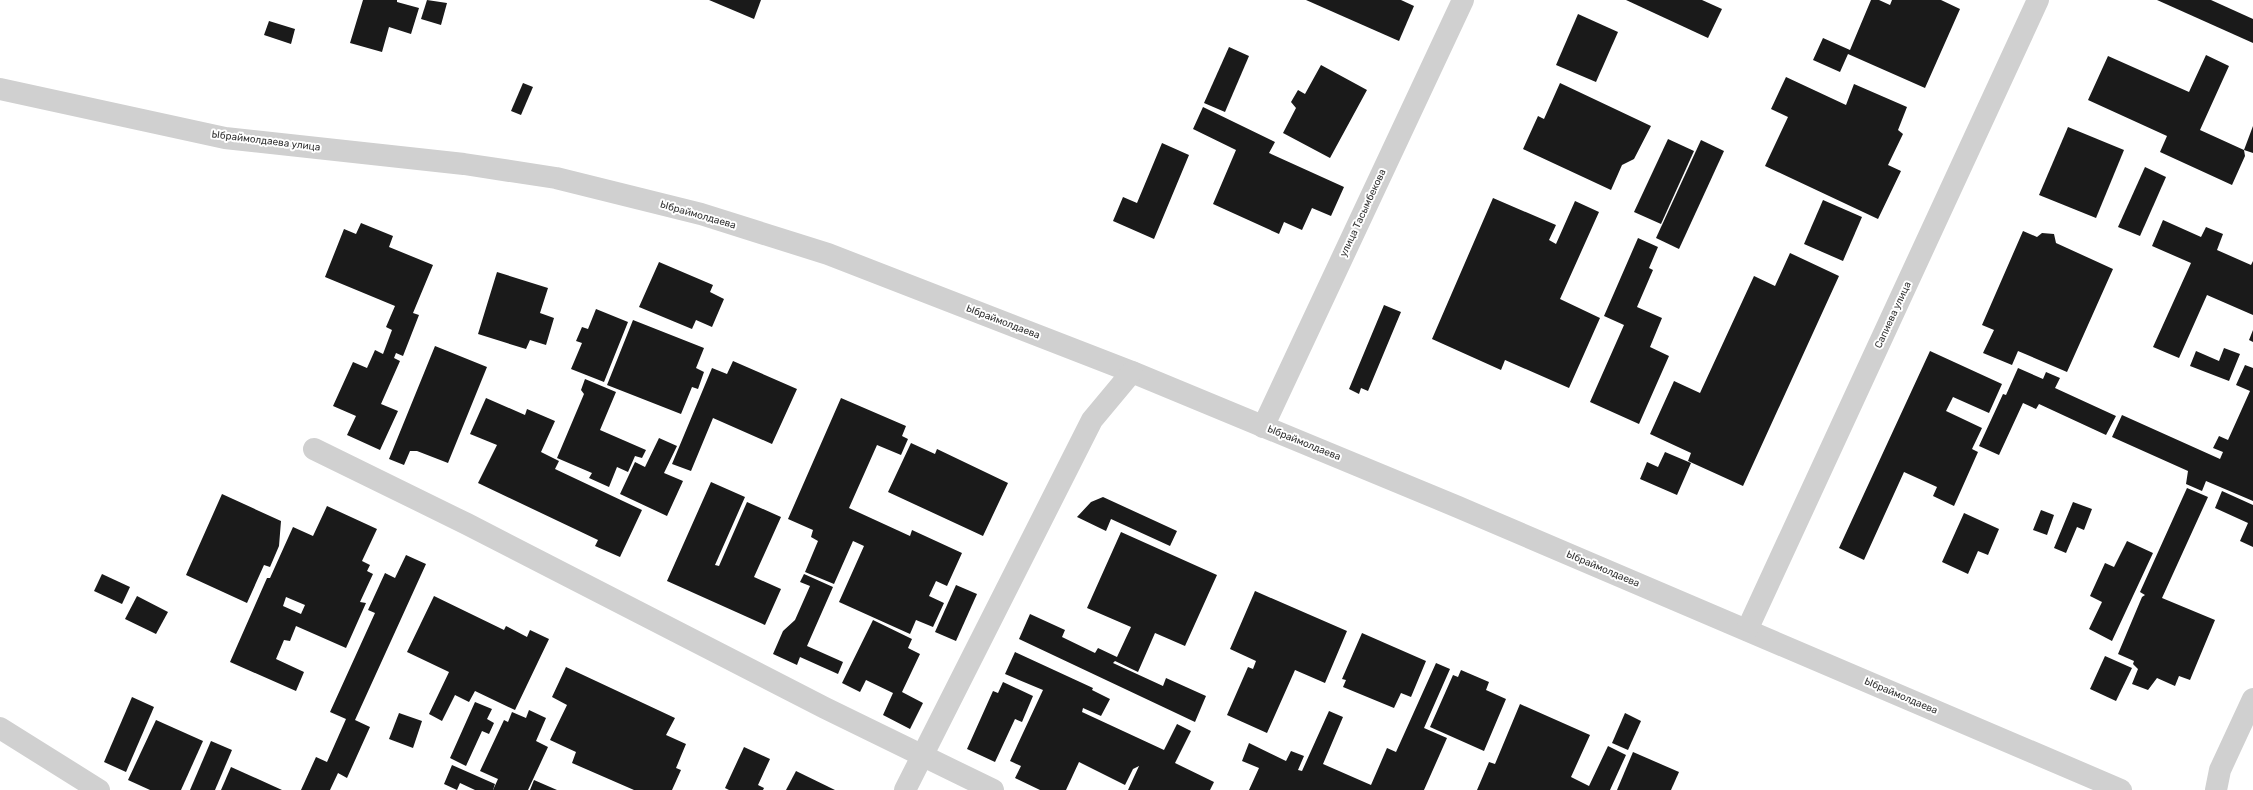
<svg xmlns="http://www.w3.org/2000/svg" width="2253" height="790" font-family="Rubik,sans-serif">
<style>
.building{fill:#1a1a1a;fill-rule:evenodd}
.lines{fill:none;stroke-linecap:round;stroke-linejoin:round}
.minor{stroke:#d0d0d0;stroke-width:22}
.tertiary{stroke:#d0d0d0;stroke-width:22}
.labels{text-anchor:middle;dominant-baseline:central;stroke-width:4;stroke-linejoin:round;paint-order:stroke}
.street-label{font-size:10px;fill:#333;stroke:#fff}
</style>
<rect width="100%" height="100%" fill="#fff"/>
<g class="building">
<path d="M363 0H397V2L419 8 411 34 389 27 382 52 350 43Z"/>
<path d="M427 0 447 3 441 25 421 19Z"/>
<path d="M709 0H761L754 19Z"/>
<path d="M1306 0H1401L1414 6 1399 41Z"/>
<path d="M1626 0H1702L1722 9 1708 38Z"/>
<path d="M1871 0H1879L1890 5 1892 0H1941L1960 9 1925 88 1848 54 1840 72 1813 60 1823 38 1850 50Z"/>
<path d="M2157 0H2211L2253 19V43Z"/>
<path d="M1578 14 1618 32 1596 82 1556 65Z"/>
<path d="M269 21 295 29 291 44 264 35Z"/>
<path d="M1229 47 1249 56 1225 112 1204 103Z"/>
<path d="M2206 55 2229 66 2200 130 2244 150 2245 156 2232 185 2160 152 2167 136 2088 100 2108 56 2189 92Z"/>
<path d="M1321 65 1367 90 1330 158 1283 133 1296 108 1291 102 1298 90 1305 94Z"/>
<path d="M1786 77 1846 105 1854 84 1907 107 1898 130 1903 134 1888 165 1901 171 1878 219 1765 166 1788 117 1771 109Z"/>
<path d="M523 83 533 87 521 115 511 111Z"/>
<path d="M1560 83 1651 126 1634 159 1622 165 1611 190 1523 149 1538 116 1544 119Z"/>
<path d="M1203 107 1275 142 1269 153 1344 187 1331 216 1312 208 1302 230 1284 222 1279 234 1213 204 1236 150 1193 129Z"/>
<path d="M2253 126V153L2244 150Z"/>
<path d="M2068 127 2124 150 2096 218 2039 195Z"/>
<path d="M1668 139 1694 151 1661 224 1634 212Z"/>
<path d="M1701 140 1724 151 1679 249 1656 238Z"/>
<path d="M1162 143 1189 155 1154 239 1113 221 1123 197 1137 203Z"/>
<path d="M2145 167 2166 177 2140 236 2118 227Z"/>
<path d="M1493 198 1556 225 1549 240 1556 244 1575 201 1599 212 1560 299 1600 318 1569 388 1505 360 1501 370 1432 339Z"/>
<path d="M1823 200 1862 217 1843 261 1804 244Z"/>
<path d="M2163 220 2201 237 2206 227 2223 234 2217 250 2251 265 2253 261V315L2207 295 2179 358 2153 347 2191 263 2152 246Z"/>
<path d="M361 223 393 236 389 247 433 265 413 313 419 315 403 356 396 353 394 358 400 361 381 404 398 411 380 450 347 435 356 416 333 406 353 362 367 368 375 350 383 354 392 330 386 327 395 306 325 277 344 229 356 234Z"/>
<path d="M2023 231 2037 237 2042 233 2054 234 2056 243 2113 269 2067 372 2018 351 2012 365 1983 353 1994 330 1982 325Z"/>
<path d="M1638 238 1658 247 1649 268 1653 270 1637 307 1662 318 1650 347 1669 356 1639 424 1590 402 1624 325 1604 316Z"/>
<path d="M1790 253 1839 276 1743 486 1688 461 1691 453 1650 434 1674 381 1700 393 1754 276 1775 286Z"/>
<path d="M659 262 713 285 710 292 724 299 712 327 696 320 692 329 639 307Z"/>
<path d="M497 272 548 288 540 313 554 318 546 345 530 340 526 349 478 334Z"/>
<path d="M1384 305 1401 312 1368 391 1361 388 1359 394 1349 389Z"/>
<path d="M596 309 628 322 604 382 571 369 582 343 576 341 582 327 588 329Z"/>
<path d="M633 320 704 348 696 368 704 372 698 389 692 387 681 414 607 385Z"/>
<path d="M2253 330V342L2249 340Z"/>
<path d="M435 346 487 367 448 463 417 451H410L404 465 389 459Z"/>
<path d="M2224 348 2240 354 2229 381 2190 366 2196 351 2219 361Z"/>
<path d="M1930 351 2002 384 1989 413 1953 397 1946 411 1982 428 1972 449 1978 452 1954 506 1933 496 1937 487 1904 472 1864 560 1839 548Z"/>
<path d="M733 361 797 389 772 444 713 418 691 471 672 464 712 368 727 374Z"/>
<path d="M2245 365 2253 368V501L2206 481 2202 491 2186 484 2188 471 2112 437 2122 415 2220 459 2223 452 2213 448 2219 436 2228 440 2250 391 2236 385Z"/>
<path d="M2018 368 2043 379 2046 372 2060 378 2055 388 2116 416 2106 435 2039 404 2036 409 2023 403 1999 455 1979 446 2003 394 2006 395Z"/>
<path d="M585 379 616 392 600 430 646 450 642 458 635 456 628 472 617 467 609 487 589 478 592 473 557 458 584 394 581 390Z"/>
<path d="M486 398 525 415 527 409 555 421 541 452 559 461 555 469 642 510 620 557 595 546 598 540 478 483 497 445 470 434Z"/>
<path d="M841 398 906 426 902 436 908 439 901 455 877 445 849 508 910 536 912 530 962 553 947 586 936 581 929 596 944 603 933 627 916 620 910 634 839 602 864 546 853 541 834 584 805 572 818 541 811 537 813 530 788 519Z"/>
<path d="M659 438 677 446 664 473 683 481 667 516 620 494 635 462 645 467Z"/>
<path d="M911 443 935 454 937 449 1008 483 983 536 888 492Z"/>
<path d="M1665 452 1691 463 1677 495 1640 479 1647 462 1658 467Z"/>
<path d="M711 482 745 497 715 565 719 566 747 502 781 517 754 577 781 589 765 625 667 581Z"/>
<path d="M2187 488 2208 497 2162 598 2215 620 2190 680 2179 676 2175 686 2157 678 2148 690 2132 684 2138 669 2133 664 2134 661 2118 654 2142 597 2145 595 2140 592Z"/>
<path d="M2222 491 2253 505V547L2240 541 2248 523 2215 508Z"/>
<path d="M222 494 281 521 279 546 270 567 264 565 247 603 186 575Z"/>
<path d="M1103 497 1177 531 1170 546 1111 519 1106 531 1077 517 1091 502Z"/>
<path d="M2073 502 2092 509 2084 530 2077 527 2066 553 2054 548Z"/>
<path d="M327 506 377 529 362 561 370 565 367 571 373 574 360 602 366 603 346 648 296 626 290 641 284 640 276 659 304 672 296 691 230 662 267 578H270L293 527 313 536ZM286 597 305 605 301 614 283 606Z"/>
<path d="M2041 510 2054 515 2047 535 2033 530Z"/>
<path d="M1964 513 1999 529 1988 555 1978 551 1968 574 1942 562Z"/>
<path d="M1121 532 1217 575 1185 646 1155 633 1138 672 1115 661 1113 663 1163 686 1166 678 1206 696 1195 722 1019 639 1030 614 1065 630 1062 637 1095 653 1098 648 1117 657 1131 627 1087 608Z"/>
<path d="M2127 541 2153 553 2112 641 2089 629 2102 602 2090 596 2105 563 2114 567Z"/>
<path d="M406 555 426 564 355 720 370 727 347 778 338 773 330 790H301L316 757 327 762 346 719 330 712 375 613 368 610 385 573 395 578Z"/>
<path d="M102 574 130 587 122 604 94 591Z"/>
<path d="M804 574 833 587 807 646 843 662 838 674 800 657 797 665 773 654 783 631 795 620 810 586 800 582Z"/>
<path d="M956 585 977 594 956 641 935 632Z"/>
<path d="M1255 591 1347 631 1325 683 1295 670 1267 733 1227 715 1248 667 1253 669 1256 661 1230 649Z"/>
<path d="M137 596 168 612 156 634 125 619Z"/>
<path d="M434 596 504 630 506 626 527 637 530 630 549 639 515 710 475 691 469 702 455 695 442 721 429 714 449 672 407 652Z"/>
<path d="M873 620 912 639 908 648 920 654 902 692 923 703 910 729 883 715 893 693 866 680 860 692 842 683Z"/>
<path d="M1362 633 1426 661 1411 697 1401 693 1394 708 1343 687 1346 680 1342 679Z"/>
<path d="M1015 652 1093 688 1092 690 1110 699 1101 716 1083 708 1082 712 1164 750 1177 724 1191 731 1175 763 1214 782 1210 790H1128L1139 766 1133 769 1125 785 1079 762 1066 790H1040L1015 778 1021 766 1010 761 1043 690 1005 674Z"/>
<path d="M2105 656 2132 668 2116 701 2090 689Z"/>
<path d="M1436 663 1450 669 1424 728 1447 738 1424 790H1249L1259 768 1242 761 1249 743 1286 761 1291 751 1304 756 1298 770 1302 771 1329 711 1343 717 1323 764 1371 785 1387 748 1396 752Z"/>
<path d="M566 667 675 718 666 735 686 744 676 768 681 770 672 790H634L572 763 576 752 550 740 567 705 552 697Z"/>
<path d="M1461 670 1489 682 1486 690 1506 699 1484 751 1430 727 1453 675 1458 677Z"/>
<path d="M1003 682 1033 696 1022 722 1015 719 995 762 967 749 993 691 998 693Z"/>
<path d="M132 697 154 707 126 772 104 762Z"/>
<path d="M475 702 492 709 487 719 494 723 489 734 482 731 466 766 450 758Z"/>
<path d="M1520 704 1590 735 1571 777 1589 786 1608 746 1626 755 1610 790H1477L1489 762 1495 764Z"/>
<path d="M529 710 546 718 536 741 548 747 528 790H493L498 779 480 771 504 720 508 722 512 712 526 718Z"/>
<path d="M399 713 422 721 413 748 389 739Z"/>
<path d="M1625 713 1641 721 1628 750 1612 743Z"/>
<path d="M156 720 203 741 181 790H150L128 780Z"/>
<path d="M211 741 232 750 215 790H190Z"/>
<path d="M744 747 770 759 758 785 764 788 763 790H729L725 788Z"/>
<path d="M1633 752 1679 772 1671 790H1617Z"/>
<path d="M452 765 495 784 493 790H475L460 783 457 790 444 784Z"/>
<path d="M231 767 282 790H221Z"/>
<path d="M796 771 835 790H786Z"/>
<path d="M534 780 557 790H530Z"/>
</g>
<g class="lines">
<g class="minor">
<path d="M0 89 225 138 464 164 556 178 701 214 828 254 1132 372 1458 507 2121 790"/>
<path d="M1263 427 1463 0"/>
<path d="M314 449 467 524 825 708 993 790"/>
<path d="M1747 630 2038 0"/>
<path d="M0 728 99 790"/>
<path d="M905 790 1092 420 1132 372"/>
</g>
<path class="tertiary" d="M2216 790 2220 770 2253 699"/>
</g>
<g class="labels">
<g class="street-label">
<text transform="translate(266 141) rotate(7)">Ыбраймолдаева улица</text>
<text transform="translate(1363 213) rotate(-65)">улица Тасымбекова</text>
<text transform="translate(698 215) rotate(16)">Ыбраймолдаева</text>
<text transform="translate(1893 315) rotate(-65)">Сапиева улица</text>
<text transform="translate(1003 322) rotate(21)">Ыбраймолдаева</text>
<text transform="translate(1304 443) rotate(22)">Ыбраймолдаева</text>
<text transform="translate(1603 569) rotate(23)">Ыбраймолдаева</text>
<text transform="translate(1901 696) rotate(23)">Ыбраймолдаева</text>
</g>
</g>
</svg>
